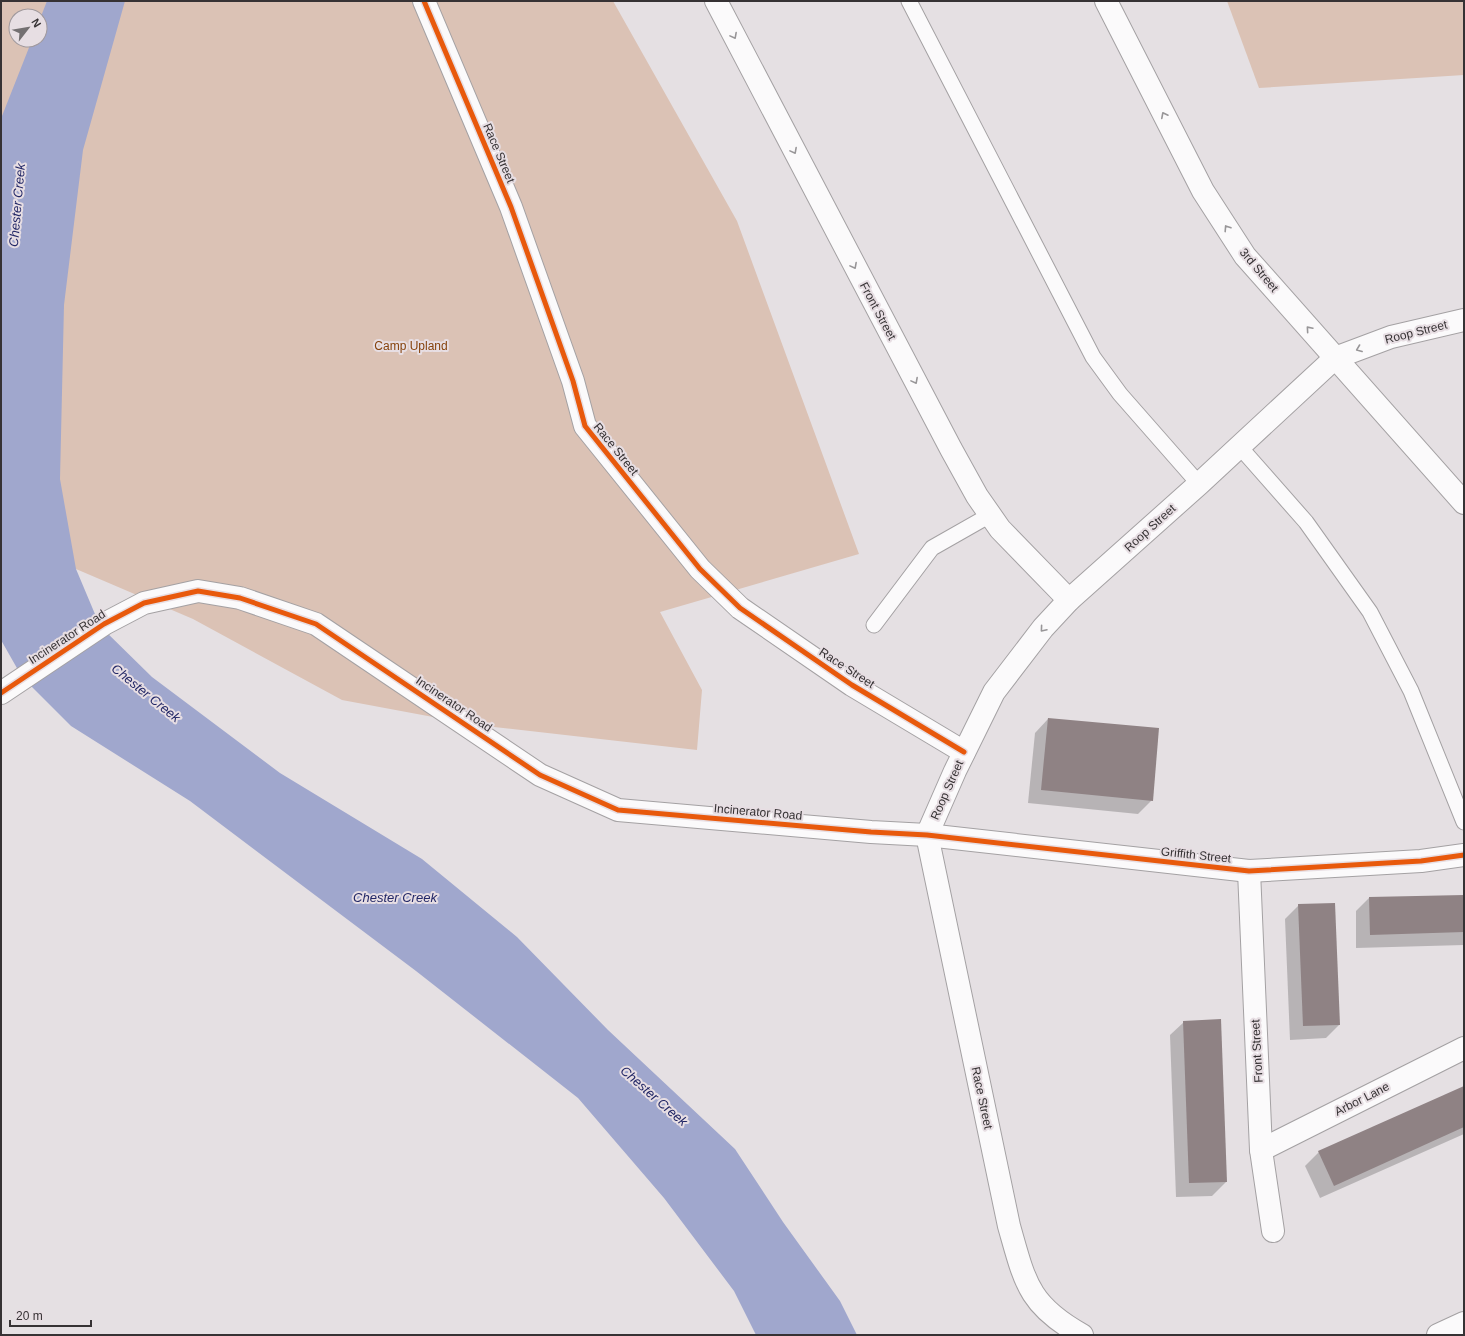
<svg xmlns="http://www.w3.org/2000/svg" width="1465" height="1336" font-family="Helvetica,sans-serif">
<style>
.green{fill:#dbc2b5;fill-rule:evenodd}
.water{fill:#a0a7cd}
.shadow{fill:#0003}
.building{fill:#8f8284}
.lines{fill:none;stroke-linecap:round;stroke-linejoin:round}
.lane-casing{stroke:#a4a1a3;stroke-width:17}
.street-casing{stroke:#a4a1a3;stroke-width:24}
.lane{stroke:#fbfafb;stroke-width:15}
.street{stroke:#fbfafb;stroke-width:22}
.cycleway-casing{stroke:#e7dee3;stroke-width:8}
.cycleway{stroke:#e8590c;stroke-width:5}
.oneway{stroke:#989698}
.labels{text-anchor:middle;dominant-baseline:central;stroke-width:4;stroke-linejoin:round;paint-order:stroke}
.street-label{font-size:12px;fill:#363234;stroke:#e7dee3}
.park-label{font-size:12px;fill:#86430d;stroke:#e7dee3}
.water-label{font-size:13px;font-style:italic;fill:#222766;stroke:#e7dee3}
</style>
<rect width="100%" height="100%" fill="#e5e0e3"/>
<g class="green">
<path d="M1 1H613L737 221 859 554 660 612 702 690 697 750 476 725 342 700 193 619 76 569 1 558ZM16 16H40V40H16Z"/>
<path d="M1227 1H1464V75L1259 88Z"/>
</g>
<path class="water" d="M47 1H125L83 150 64 305 60 479 76 569 100 626 152 677 280 773 422 859 517 937 608 1030 735 1149 783 1222 840 1301 857 1335H756L734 1291 664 1198 578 1098 416 971 190 801 71 726 22 677 1 640 2 116 32 40H40V19Z"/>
<g class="shadow">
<path d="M1048 719 1152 800 1138 814 1028 803 1035 733Z"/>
<path d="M1464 896V945L1356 948V911L1369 898Z"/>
<path d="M1299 905 1339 1025 1326 1038 1290 1040 1285 919Z"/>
<path d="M1184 1022 1226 1182 1212 1196 1176 1197 1170 1035Z"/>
<path d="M1464 1088V1134L1320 1198 1305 1166 1319 1152Z"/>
</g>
<g class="building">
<path d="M1048 718 1159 728 1153 801 1041 790Z"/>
<path d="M1464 895V932L1370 935 1369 897Z"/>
<path d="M1335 903 1340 1025 1303 1026 1298 904Z"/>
<path d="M1221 1019 1227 1182 1189 1183 1183 1021Z"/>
<path d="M1464 1086V1127L1334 1186 1318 1151Z"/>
</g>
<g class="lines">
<g class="lane-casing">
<g id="lane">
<path d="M909 1 1093 357 1120 394 1199 484"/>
<path d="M1239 446 1306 522 1370 612 1411 691 1464 822"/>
<path d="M874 625 932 548 990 515"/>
</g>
</g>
<g class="street-casing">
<g id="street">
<path d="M424 1 511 207 573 381 585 426 700 569 740 608 852 685 964 752"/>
<path d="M716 1 951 449 977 496 1000 529 1069 600"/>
<path d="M1106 1 1203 191 1245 256 1464 503"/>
<path d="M1 693 104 624 144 603 198 591 240 598 316 624 540 775 618 810 871 832 927 835 1249 871 1421 861 1464 855"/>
<path d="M927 835 955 771 994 692 1043 628 1069 600 1199 484 1335 358 1391 337 1464 320"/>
<path d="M927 835 1009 1226C1025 1282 1028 1305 1082 1335"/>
<path d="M1249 871 1261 1150 1273 1231"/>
<path d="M1261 1150 1464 1048"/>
<path d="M1438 1335 1464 1323"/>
</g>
</g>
<use href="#lane" class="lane"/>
<use href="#street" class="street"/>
<g class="cycleway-casing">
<g id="cycleway">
<path d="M424 1 511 207 573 381 585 426 700 569 740 608 852 685 964 752"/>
<path d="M1 693 104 624 144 603 198 591 240 598 316 624 540 775 618 810 871 832 927 835 1249 871 1421 861 1464 855"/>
</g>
</g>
<use href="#cycleway" class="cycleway"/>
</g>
<defs><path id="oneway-chevron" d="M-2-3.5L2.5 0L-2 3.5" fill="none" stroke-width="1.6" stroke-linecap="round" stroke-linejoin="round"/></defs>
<g class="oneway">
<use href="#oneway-chevron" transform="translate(734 36) rotate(62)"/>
<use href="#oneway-chevron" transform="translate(1164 115) rotate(-117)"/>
<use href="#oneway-chevron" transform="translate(794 151) rotate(62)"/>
<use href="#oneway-chevron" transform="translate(1227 228) rotate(-123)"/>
<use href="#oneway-chevron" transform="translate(854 266) rotate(62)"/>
<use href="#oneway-chevron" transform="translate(1309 329) rotate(-131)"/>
<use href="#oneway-chevron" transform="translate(1359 349) rotate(159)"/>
<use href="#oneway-chevron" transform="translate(915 381) rotate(62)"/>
<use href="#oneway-chevron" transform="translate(1043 629) rotate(130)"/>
</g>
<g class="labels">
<g class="street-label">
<text transform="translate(499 153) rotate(67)">Race Street</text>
<text transform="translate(1259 270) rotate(50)">3rd Street</text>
<text transform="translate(878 311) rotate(62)">Front Street</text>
<text transform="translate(1416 332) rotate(-14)">Roop Street</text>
<text transform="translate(616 449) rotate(51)">Race Street</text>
<text transform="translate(1150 528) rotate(-42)">Roop Street</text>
<text transform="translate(67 637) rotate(-33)">Incinerator Road</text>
<text transform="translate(847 668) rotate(33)">Race Street</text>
<text transform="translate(454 704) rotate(34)">Incinerator Road</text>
<text transform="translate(947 790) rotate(-66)">Roop Street</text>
<text transform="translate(758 812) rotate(5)">Incinerator Road</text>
<text transform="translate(1196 855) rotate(6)">Griffith Street</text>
<text transform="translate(1257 1051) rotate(-93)">Front Street</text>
<text transform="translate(982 1098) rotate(78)">Race Street</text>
<text transform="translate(1362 1099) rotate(-27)">Arbor Lane</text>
</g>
<g class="park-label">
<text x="411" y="346">Camp Upland</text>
</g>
<g class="water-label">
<text transform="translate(17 205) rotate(-85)">Chester Creek</text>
<text transform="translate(146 693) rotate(39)">Chester Creek</text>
<text x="395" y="897">Chester Creek</text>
<text transform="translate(654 1096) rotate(41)">Chester Creek</text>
</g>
</g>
<rect width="1465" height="1336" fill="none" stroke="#363234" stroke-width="4"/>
<g transform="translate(28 28) rotate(59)"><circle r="19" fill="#e7dee3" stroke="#a0999d"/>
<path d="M0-3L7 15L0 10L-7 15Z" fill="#736f71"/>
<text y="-6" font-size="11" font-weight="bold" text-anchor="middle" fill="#363234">N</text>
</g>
<path d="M10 1320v6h81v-6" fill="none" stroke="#363234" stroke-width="2"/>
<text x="16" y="1320" font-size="12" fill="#363234" stroke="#e7dee3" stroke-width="3" paint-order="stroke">20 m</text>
</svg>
